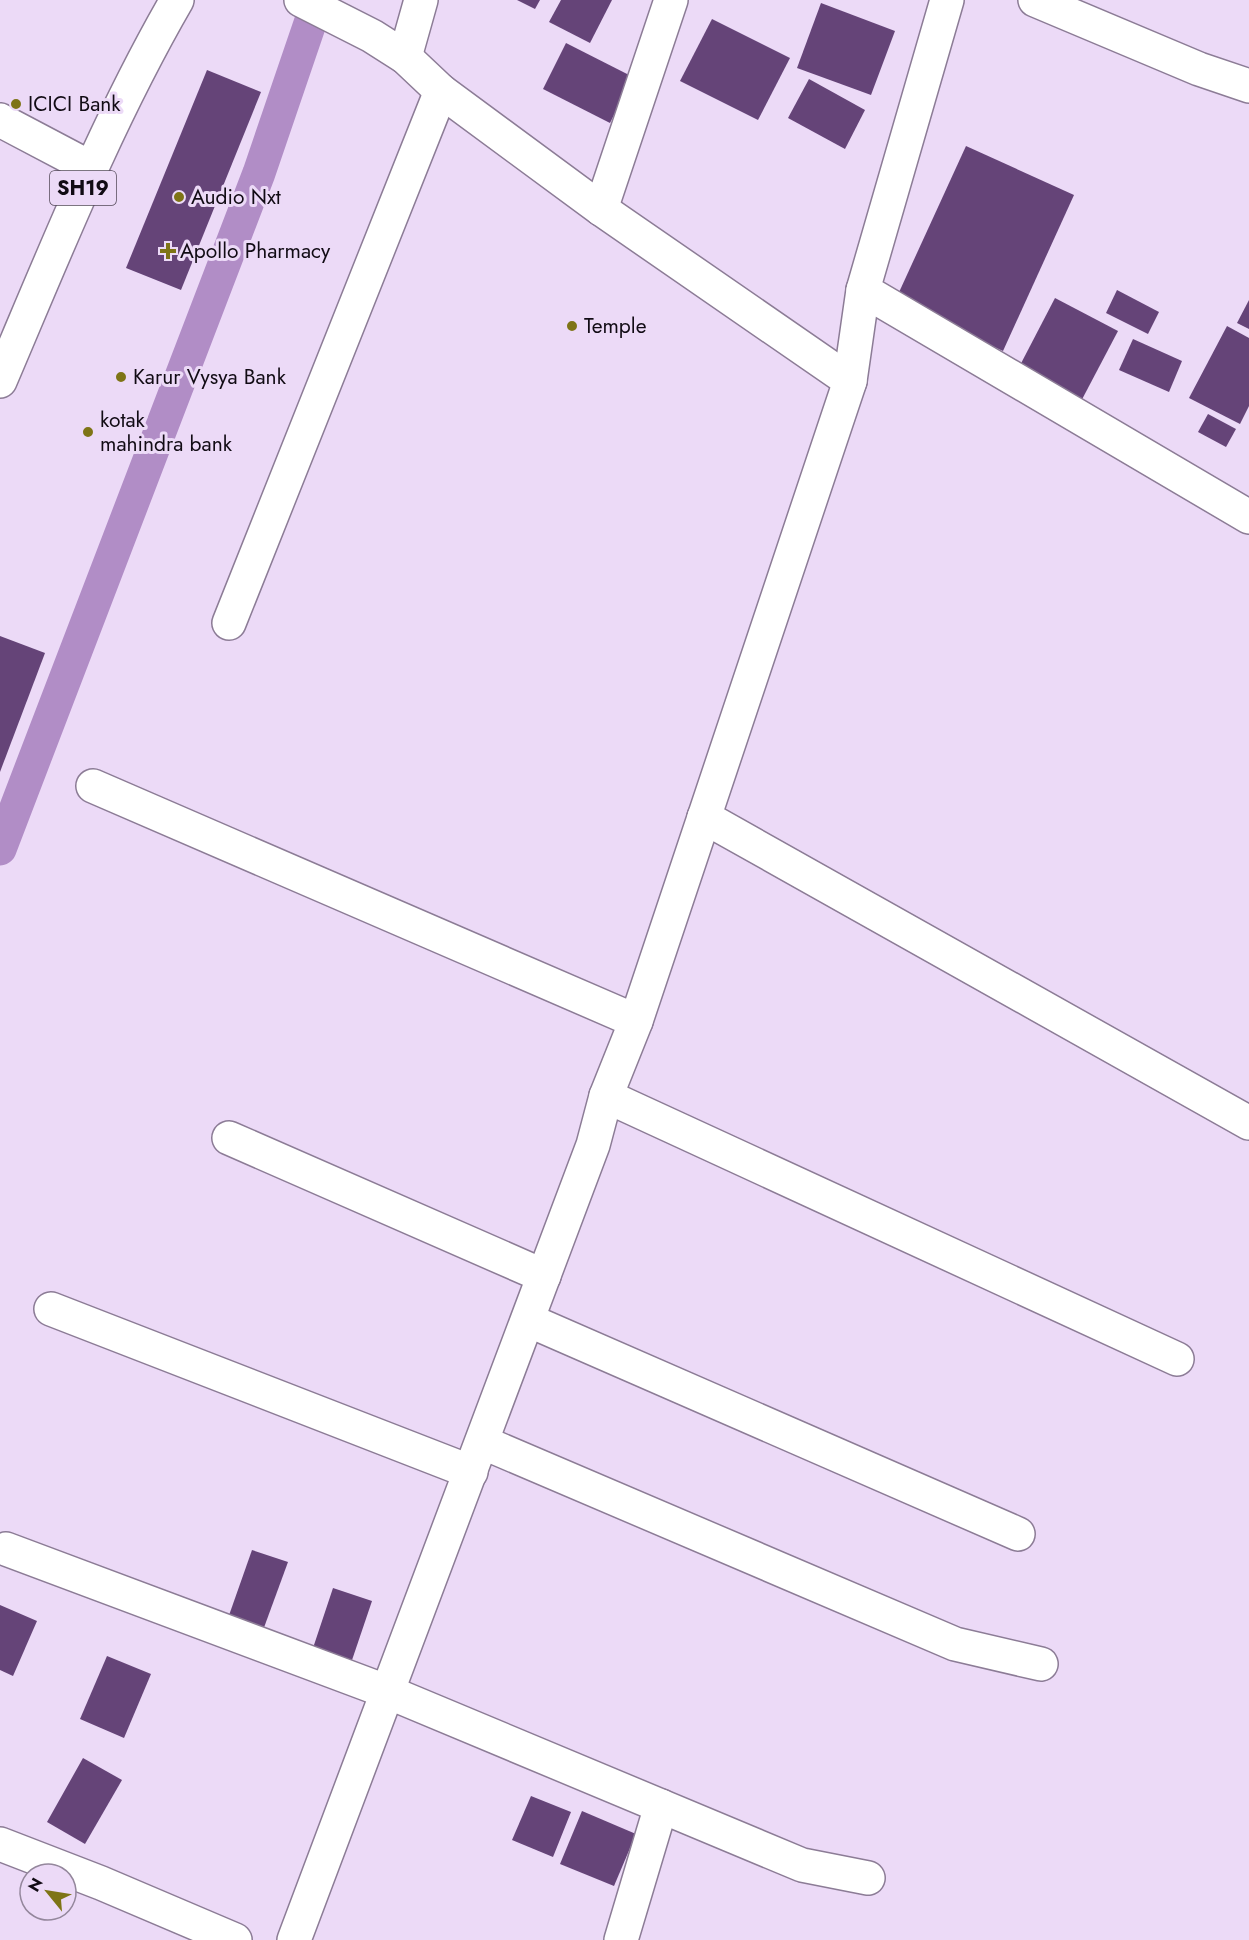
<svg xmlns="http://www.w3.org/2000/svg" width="1249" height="1940" font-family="Jost,sans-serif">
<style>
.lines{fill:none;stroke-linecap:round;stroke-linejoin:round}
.canal{stroke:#b18dc6;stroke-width:33}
.building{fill:#654478}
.minor-casing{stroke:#8c7c96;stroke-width:36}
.tertiary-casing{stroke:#8c7c96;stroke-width:36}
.secondary-casing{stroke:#8c7c96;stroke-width:36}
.primary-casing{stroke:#8c7c96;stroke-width:36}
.minor{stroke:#fff;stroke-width:33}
.tertiary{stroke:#fff;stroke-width:33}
.secondary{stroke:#fff;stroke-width:33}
.primary{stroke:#fff;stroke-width:33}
.poi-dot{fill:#7e7416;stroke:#ecdaf7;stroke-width:2}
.labels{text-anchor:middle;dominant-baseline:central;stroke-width:6;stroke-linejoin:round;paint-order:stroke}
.shield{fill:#ecdaf7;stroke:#534958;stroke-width:1.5}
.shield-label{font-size:20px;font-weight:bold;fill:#110b14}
.poi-label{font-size:21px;fill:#110b14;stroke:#ecdaf7;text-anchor:start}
</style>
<rect width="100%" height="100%" fill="#ecdaf7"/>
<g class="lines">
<path class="canal" d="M0 849 259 173 318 0"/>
</g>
<g class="building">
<path d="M517 0H540L535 9Z"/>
<path d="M561 0H612L590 43 549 22Z"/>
<path d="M821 3 895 31 871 95 797 68Z"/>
<path d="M712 19 790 58 758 120 680 81Z"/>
<path d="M566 43 633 77 610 123 543 89Z"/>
<path d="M207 70 261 92 181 290 126 268Z"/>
<path d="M809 79 865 110 845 149 788 118Z"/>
<path d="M966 146 1074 195 1003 351 895 301Z"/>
<path d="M1117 290 1159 312 1148 334 1106 313Z"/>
<path d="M1055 298 1118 331 1078 407 1015 375Z"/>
<path d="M1249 300V329L1237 323Z"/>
<path d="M1227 326 1249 338V406L1240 424 1189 398Z"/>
<path d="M1133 339 1182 361 1169 392 1119 370Z"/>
<path d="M1208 414 1236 429 1226 447 1198 432Z"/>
<path d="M0 636 45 653 0 772Z"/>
<path d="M252 1550 288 1562 262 1633 227 1621Z"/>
<path d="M333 1588 372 1601 350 1666 311 1654Z"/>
<path d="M0 1605 37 1621 13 1676 0 1670Z"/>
<path d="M107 1656 151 1674 124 1738 80 1719Z"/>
<path d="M83 1758 122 1780 85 1844 47 1822Z"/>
<path d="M531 1796 571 1812 553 1857 512 1840Z"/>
<path d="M582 1811 636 1834 614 1886 560 1864Z"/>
</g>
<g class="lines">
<g class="minor-casing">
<g id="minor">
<path d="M947 0 863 290 1249 517"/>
<path d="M1035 0 1199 69 1249 86"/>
<path d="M405 57 421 0"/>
<path d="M0 120 91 168"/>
<path d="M601 209 671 0"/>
<path d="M229 623 441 91"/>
<path d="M93 786 636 1021"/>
<path d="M704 817 1249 1123"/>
<path d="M606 1096 1177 1359"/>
<path d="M229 1138 544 1276"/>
<path d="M51 1309 471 1472"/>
<path d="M528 1320 1018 1534"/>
<path d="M482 1442 955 1644 1041 1664"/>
<path d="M6 1549 388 1692 802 1865 868 1878"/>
<path d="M0 1844 101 1883 235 1940"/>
<path d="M621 1940 661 1806"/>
</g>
</g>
<g class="tertiary-casing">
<path id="tertiary" d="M850 381 863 290"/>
</g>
<g class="secondary-casing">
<path id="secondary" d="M294 1940 593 1145 606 1096 636 1021 850 381 601 209 441 91 405 57 372 36 301 0"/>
</g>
<g class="primary-casing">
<path id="primary" d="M0 381C55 252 107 121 177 0"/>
</g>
<use href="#minor" class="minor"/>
<use href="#tertiary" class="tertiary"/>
<use href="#secondary" class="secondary"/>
<use href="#primary" class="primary"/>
</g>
<g class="poi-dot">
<circle cx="16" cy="104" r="6"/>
<circle cx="179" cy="197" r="6"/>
<path d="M165 242h6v6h6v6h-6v6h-6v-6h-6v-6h6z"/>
<circle cx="572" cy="326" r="6"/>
<circle cx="121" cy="377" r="6"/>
<circle cx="88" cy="432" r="6"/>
</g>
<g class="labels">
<rect class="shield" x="50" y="171" width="66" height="34" rx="4.5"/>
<g class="shield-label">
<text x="83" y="188">SH19</text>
</g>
<g class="poi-label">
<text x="28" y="104">ICICI Bank</text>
<text x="191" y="197">Audio Nxt</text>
<text x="180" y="251">Apollo Pharmacy</text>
<text x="584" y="326">Temple</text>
<text x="133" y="377">Karur Vysya Bank</text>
<text x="100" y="420">kotak<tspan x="100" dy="24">mahindra bank</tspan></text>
</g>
</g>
<g transform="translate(48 1892) rotate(300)"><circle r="28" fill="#ecdaf7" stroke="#94879c" stroke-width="1.5"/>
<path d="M0-4.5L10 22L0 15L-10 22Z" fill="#7e7416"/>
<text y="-9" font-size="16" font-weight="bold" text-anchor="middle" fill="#110b14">N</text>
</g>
</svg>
